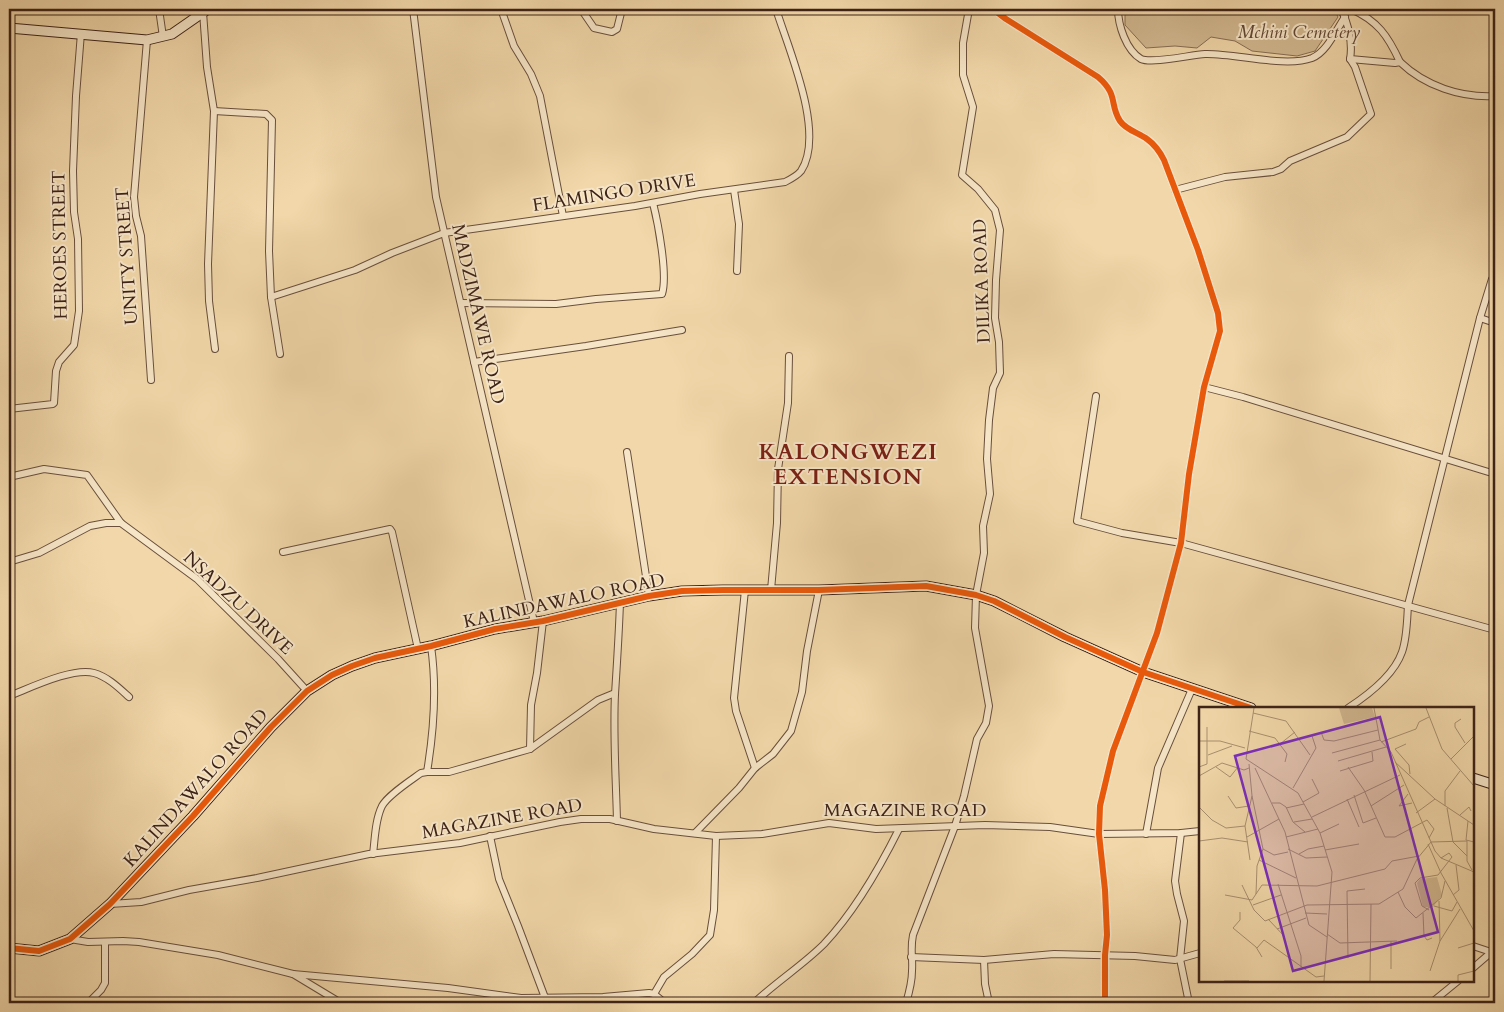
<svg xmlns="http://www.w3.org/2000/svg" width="1504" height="1012" font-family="Cardo,serif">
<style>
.green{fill:#d2b890;stroke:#876d54}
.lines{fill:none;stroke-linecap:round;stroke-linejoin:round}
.street-casing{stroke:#694f3c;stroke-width:8}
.secondary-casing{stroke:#3c2217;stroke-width:11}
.street{stroke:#f6e5c7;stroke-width:6}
.secondary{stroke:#f6e5c7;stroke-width:9}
.cycleway-casing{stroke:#f6e5c7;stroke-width:9}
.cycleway{stroke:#e8590c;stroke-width:6}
.labels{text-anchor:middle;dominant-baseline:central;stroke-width:4;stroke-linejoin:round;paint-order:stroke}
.park-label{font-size:18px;font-style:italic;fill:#624835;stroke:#f6e5c7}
.street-label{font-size:18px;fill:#3c2217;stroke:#f6e5c7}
.district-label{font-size:22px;font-weight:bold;letter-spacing:1px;fill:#7a1f14;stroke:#f6e5c7}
.inset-road{fill:none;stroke:#a98f6f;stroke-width:1}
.view{fill:#7b2cbf;fill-opacity:0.15;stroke:#7b2cbf;stroke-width:2.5}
.inset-edge{fill:none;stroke:#3c2217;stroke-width:2.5}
</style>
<rect width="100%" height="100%" fill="#f1d7a9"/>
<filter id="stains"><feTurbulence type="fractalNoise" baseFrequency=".004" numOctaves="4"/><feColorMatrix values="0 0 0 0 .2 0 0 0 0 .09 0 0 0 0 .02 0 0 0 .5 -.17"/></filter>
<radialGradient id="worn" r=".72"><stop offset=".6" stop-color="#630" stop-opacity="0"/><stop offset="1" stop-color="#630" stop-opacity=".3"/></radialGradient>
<path class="green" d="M1125 9H1334L1338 17 1315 51 1297 56 1252 51 1235 41 1211 37 1197 48 1175 46 1146 48 1125 25Z"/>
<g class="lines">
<g class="street-casing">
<g id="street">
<path d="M159 9 163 37"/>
<path d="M413 9 436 197 534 622"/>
<path d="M501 9 514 46 531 74 540 96 563 216"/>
<path d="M581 9 594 28 612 32 617 29 622 9"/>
<path d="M993 9 1006 19 1098 77C1119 95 1109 104 1120 121 1126 130 1139 133 1147 139 1154 144 1160 152 1164 160L1198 250 1218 313 1220 331 1204 387 1189 474 1181 543 1157 633 1113 751 1100 806 1099 834 1105 890 1107 935 1105 955V1003"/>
<path d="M1118 9C1118 25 1126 50 1141 59 1152 64 1190 55 1205 54 1235 53 1285 68 1312 58 1327 52 1336 30 1345 17"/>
<path d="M1351 9C1378 21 1388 36 1400 62"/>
<path d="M203 12 207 67 214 111 208 264 209 301 215 349"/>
<path d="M147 40 134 197 136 216 141 236 151 380"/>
<path d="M1350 59 1395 63 1400 62C1425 86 1461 98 1495 96"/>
<path d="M214 111 266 114 272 120 269 251 271 297 280 354"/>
<path d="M734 190 739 224 737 271"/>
<path d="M1175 190 1225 177 1273 172 1281 169 1290 161 1347 137 1371 114 1355 67 1350 59C1353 43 1348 23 1341 9"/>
<path d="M271 297 355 270 392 253 444 233 635 206 700 194 785 182C791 179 797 176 801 171 826 133 788 48 776 9"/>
<path d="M461 303 556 304 596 299 662 294C668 275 658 223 653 203"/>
<path d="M1480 318 1495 323"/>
<path d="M474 362 586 346 682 330"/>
<path d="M1204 387 1243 397 1495 474"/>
<path d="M1096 396 1077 521 1122 533 1181 543 1495 630"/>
<path d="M9 409 53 404 54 403 56 371 59 362 74 345 79 311 78 239 74 212 73 171 76 96 81 33"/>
<path d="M627 452 649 596"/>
<path d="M9 477 44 469 87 475 121 523 197 579 278 659 307 691"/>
<path d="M283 552 390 529 392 532 418 649"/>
<path d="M9 562 39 553 90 526 106 523H121"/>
<path d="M745 590 734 698 736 711 755 768"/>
<path d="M771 590 777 523 778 469 788 403 789 356"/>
<path d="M9 696C30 688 73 667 94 673 108 677 119 688 129 697"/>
<path d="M1348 708C1368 695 1394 675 1402 652 1407 638 1407 621 1408 605L1480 318 1492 279"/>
<path d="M530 749 531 705 537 673 543 621"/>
<path d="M427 772C434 730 437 688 431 646"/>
<path d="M617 821C616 779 613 736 615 694 617 663 619 633 620 602"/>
<path d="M695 833 739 788 755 768 773 754 791 731 802 692 807 651 819 590"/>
<path d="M1181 833 1175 881 1177 894 1184 921 1180 959 1189 1003"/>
<path d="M1146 834 1158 768 1192 689"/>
<path d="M490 836 499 879 518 926 547 1003"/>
<path d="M373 854C375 839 375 820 382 806 388 795 410 781 421 773L427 772H449L530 749 598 700 615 693"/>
<path d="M110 904 141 902 189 890 257 878 369 854 460 843 560 822 581 819H610L654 829 716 836 762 834 829 823 876 829 985 825 1050 827 1099 834 1181 833 1200 831"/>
<path d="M70 939 88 942 123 941 139 942 218 955 293 974 341 1003"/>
<path d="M1473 946 1491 952"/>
<path d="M911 957 984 960 1054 954 1135 956 1175 960 1200 953"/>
<path d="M984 960 985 984 989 1003"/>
<path d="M1473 968 1495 949"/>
<path d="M293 974 448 988 521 998 603 997 649 993 654 994 665 1003"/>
<path d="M654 994 664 977 692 954 710 935 714 910 716 836"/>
<path d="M88 1003 101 990 105 983V942"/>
<path d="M494 1003 496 996"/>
<path d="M754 1003C776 982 803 965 824 944 855 911 879 869 899 829"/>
<path d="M906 1003C909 993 912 982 912 971 913 957 910 950 913 935L955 826 964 796 977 739 986 723 989 706 975 628 976 595 984 553 983 526 990 494 987 459 989 420 993 388 1000 373 999 342 995 318 996 280 1000 230 995 210 978 189 962 175 973 107 963 75V43L969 9"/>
<path d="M1431 1003 1458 981"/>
</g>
</g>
<g class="secondary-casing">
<g id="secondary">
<path d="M9 28 147 40 172 34 208 9"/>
<path d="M1473 778 1495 785"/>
<path d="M9 948 39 951 70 939 110 904 193 816 271 727 307 691 332 675 352 666 375 658 431 646 495 629 543 621 649 596 682 591 723 590H819L926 586 976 595 994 601 1065 637 1143 672 1251 708"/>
</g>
</g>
<use href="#street" class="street"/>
<use href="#secondary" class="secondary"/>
<g class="cycleway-casing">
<g id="cycleway">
<path d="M993 9 1006 19 1098 77C1119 95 1109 104 1120 121 1126 130 1139 133 1147 139 1154 144 1160 152 1164 160L1198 250 1218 313 1220 331 1204 387 1189 474 1181 543 1157 633 1113 751 1100 806 1099 834 1105 890 1107 935 1105 955V1003"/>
<path d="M9 948 39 951 70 939 110 904 193 816 271 727 307 691 332 675 352 666 375 658 431 646 495 629 543 621 649 596 682 591 723 590H819L926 586 976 595 994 601 1065 637 1143 672 1251 708"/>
</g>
</g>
<use href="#cycleway" class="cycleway"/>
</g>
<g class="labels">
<g class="park-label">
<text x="1299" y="32">Mchini Cemetery</text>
</g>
<g class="street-label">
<text transform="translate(614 193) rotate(-9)">FLAMINGO DRIVE</text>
<text transform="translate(60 245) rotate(-91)">HEROES STREET</text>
<text transform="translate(127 256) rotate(-94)">UNITY STREET</text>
<text transform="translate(982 281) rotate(-92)">DILIKA ROAD</text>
<text transform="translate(478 314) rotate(77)">MADZIMAWE ROAD</text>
<text transform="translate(564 601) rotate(-12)">KALINDAWALO ROAD</text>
<text transform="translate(238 603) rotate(43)">NSADZU DRIVE</text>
<text transform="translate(196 788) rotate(-48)">KALINDAWALO ROAD</text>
<text x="905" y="810">MAGAZINE ROAD</text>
<text transform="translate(502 819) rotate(-10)">MAGAZINE ROAD</text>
</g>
<g class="district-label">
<text x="848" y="452">KALONGWEZI<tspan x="848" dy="25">EXTENSION</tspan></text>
</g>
</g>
<g transform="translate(1199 707)">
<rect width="275" height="275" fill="#f1d7a9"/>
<path d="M140 1H173L176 10 145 17ZM238 170 243 188 234 200H224L218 176 221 172Z" fill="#d2b890"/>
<path class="inset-road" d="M55 1 47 52 99 86 121 126 133 165 125 274M175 1 181 33 192 45 236 144 242 151 275 165M227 1 243 42 275 79M54 6 87 14 111 48M262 12 256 16V20L266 36M50 24 76 31 88 47 86 55M122 25 125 33 135 34 179 23M0 34H21L46 41M182 35 217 22 220 15 230 10M81 37 96 25M207 37 196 42 210 58 211 67M133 46 181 33M9 48 33 39M252 52 275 29M139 54 187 40M196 55 236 92 275 118M50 57 53 89 46 119 51 153M0 60 8 57V20M17 60 31 70 39 60M149 60 165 83 186 130H196L228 113 235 122 230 131M56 61 86 125 110 218 128 230M141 64 174 54 173 45M0 69 23 56 45 63 50 61M94 81 117 41 113 29M209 87 200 99 213 96M155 88 164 116 177 111M29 89 37 101 50 99M53 89 64 142 58 159 57 187M148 92 160 120M104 95 120 86 113 72M73 96H81L87 100 94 115 106 125M172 99 205 78M246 99V84L261 64M0 100 13 113 27 121 46 119M87 101 105 97M248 101 254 135 268 149M217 106 236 92M261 108 270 100 272 104M113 110 201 68M269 114 267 133 275 135M95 115 113 112M121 126 140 117M48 130 80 112M87 130 119 122M0 134 23 131 49 135M268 134V154L273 163M229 137 242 166 275 224M64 142 75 148 89 145M89 142 107 151 128 150M126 143 160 137M100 147 109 142 125 139M60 153 97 171M79 177 102 249V260M43 178 55 203 66 214 108 198 180 197 204 182 218 152 232 135 268 134M199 185 206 200 217 211 242 191 246 174M26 188 53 193 63 178 118 179 186 162 193 154 220 149M254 188 260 183 257 158M54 198 82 188M235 199 253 204 258 195M230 203 223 199 216 176 221 171 239 168 253 150 250 146 242 151M41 205V213L34 221 57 240 63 250M106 206 128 207M224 206 225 229 228 233 233 231M69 212 86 230M78 222 107 211M128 227 141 236 198 234M241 234 261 202M58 241 65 233 117 270 125 269M259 241 275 236M149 251 148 184 166 182M192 262V234M231 264 241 234 240 194M25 274H50M171 274 172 197M259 274V268L275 264"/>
<path class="view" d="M181 10 239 225 94 264 36 49Z"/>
<rect width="275" height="275" class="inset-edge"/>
</g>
<rect width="1504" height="1012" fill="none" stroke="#f1d7a9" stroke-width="30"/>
<rect x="10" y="10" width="1484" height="992" fill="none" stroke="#3c2217" stroke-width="2.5"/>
<rect x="15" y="15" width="1474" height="982" fill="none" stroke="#3c2217"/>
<rect width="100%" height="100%" filter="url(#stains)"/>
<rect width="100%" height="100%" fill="url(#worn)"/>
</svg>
